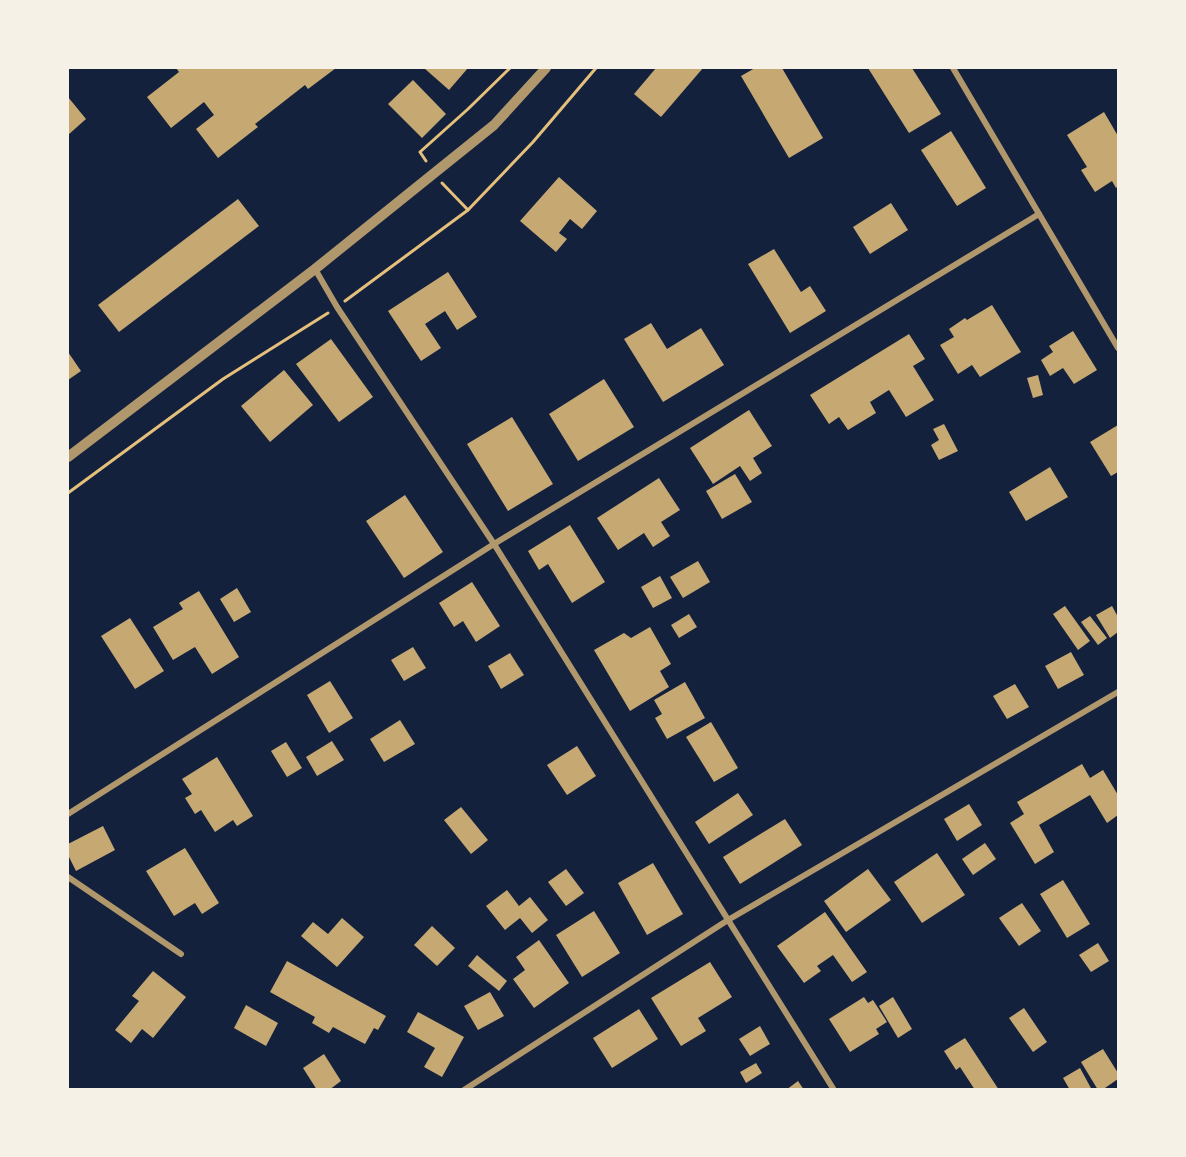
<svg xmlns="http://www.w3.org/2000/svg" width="1186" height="1157" font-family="'Roboto Condensed',sans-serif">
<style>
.building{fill:#c6a872}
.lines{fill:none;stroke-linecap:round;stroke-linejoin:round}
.path{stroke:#e5c07b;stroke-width:3}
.minor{stroke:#b1986c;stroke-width:6}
.tertiary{stroke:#b1986c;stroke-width:10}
</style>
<rect width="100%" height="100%" fill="#14213d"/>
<g class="building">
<path d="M176 68H336L308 89 305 85 255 124 258 127 218 158 196 129 214 115 204 102 171 128 147 97 179 72Z"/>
<path d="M424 68H468L449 90Z"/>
<path d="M656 68H703L661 117 634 94Z"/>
<path d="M755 68H782L823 138 789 158 741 76Z"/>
<path d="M868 68H912L941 114 909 133Z"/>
<path d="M413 80 446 114 422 138 388 104Z"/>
<path d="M68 97 86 119 68 135Z"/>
<path d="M1104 112 1118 136V186L1116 188 1112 181 1095 192 1081 170 1087 167 1067 135Z"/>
<path d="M951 131 986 188 957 206 921 150Z"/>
<path d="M559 177 597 211 582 229 570 219 559 233 567 239 556 252 520 221Z"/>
<path d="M238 199 259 226 119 332 98 305Z"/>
<path d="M891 203 908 230 870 254 853 227Z"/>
<path d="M774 249 801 292 810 286 826 311 790 333 748 264Z"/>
<path d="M448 272 477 317 457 330 445 311 425 324 441 348 421 361 388 311Z"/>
<path d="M992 305 1021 352 980 377 972 365 958 374 940 345 954 337 949 329 965 318 967 320Z"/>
<path d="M651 323 667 349 701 328 724 365 663 402 624 339Z"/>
<path d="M1073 331 1097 370 1074 384 1063 368 1050 376 1041 360 1053 352 1049 346Z"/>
<path d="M909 334 925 359 913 366 934 400 906 417 889 390 870 402 876 413 848 430 839 417 829 424 810 395Z"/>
<path d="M331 339 373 397 339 422 296 364Z"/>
<path d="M68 352 81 371 68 380Z"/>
<path d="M284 370 313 405 270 442 241 406Z"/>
<path d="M1038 375 1043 395 1033 398 1027 378Z"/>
<path d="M604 379 634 427 578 461 549 414Z"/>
<path d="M749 410 772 446 753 458 762 473 750 481 740 466 713 484 690 448Z"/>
<path d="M512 417 553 484 508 511 467 444Z"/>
<path d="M944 424 958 451 939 460 931 445 939 440 933 429Z"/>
<path d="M1118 425V472L1111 476 1090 442Z"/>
<path d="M1050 467 1068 497 1026 521 1009 492Z"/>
<path d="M735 474 752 502 722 519 706 491Z"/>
<path d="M659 478 680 510 661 522 670 536 653 547 644 533 618 550 597 518Z"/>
<path d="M405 495 443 552 404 578 366 521Z"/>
<path d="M570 525 605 582 572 603 548 564 539 570 528 551Z"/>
<path d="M698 561 710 582 683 598 670 577Z"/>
<path d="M660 576 672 598 653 608 641 587Z"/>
<path d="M472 582 500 626 476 642 463 621 454 627 439 603Z"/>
<path d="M237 588 251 612 234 622 220 599Z"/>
<path d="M199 591 239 657 212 674 195 647 173 660 153 627 183 609 179 603Z"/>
<path d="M1065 606 1090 641 1078 650 1053 614Z"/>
<path d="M1112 606 1118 617V632L1110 638 1096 615Z"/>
<path d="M689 614 697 627 679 638 671 625Z"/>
<path d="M1090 616 1107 638 1098 645 1081 622Z"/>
<path d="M130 618 164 671 135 689 101 636Z"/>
<path d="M650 627 671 664 660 671 669 687 630 711 594 650 624 633 631 638Z"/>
<path d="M413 647 426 668 404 681 391 660Z"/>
<path d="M1071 652 1084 675 1058 689 1045 666Z"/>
<path d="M510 653 524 675 501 689 488 666Z"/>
<path d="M330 681 353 718 329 733 307 695Z"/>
<path d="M685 682 705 718 667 739 655 718 662 714 654 700Z"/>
<path d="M1015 684 1029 707 1007 719 993 696Z"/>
<path d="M400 720 415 744 384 762 370 739Z"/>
<path d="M711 722 738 768 714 782 686 737Z"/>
<path d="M332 741 344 760 317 776 306 757Z"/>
<path d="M286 742 302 768 287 777 271 751Z"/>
<path d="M577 746 596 776 567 795 547 765Z"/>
<path d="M217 757 253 816 237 826 233 820 215 832 201 810 195 814 185 798 192 794 182 779Z"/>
<path d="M1082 764 1090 778 1103 770 1118 795V815L1107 823 1090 795 1039 825 1054 852 1035 864 1010 823 1024 814 1017 802Z"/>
<path d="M738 793 753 815 709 844 695 822Z"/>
<path d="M969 804 982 825 957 841 944 819Z"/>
<path d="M461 807 488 840 471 854 444 820Z"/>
<path d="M785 819 802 845 740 884 723 857Z"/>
<path d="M103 826 115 850 76 871 68 855V844Z"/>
<path d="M985 843 996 859 973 875 962 859Z"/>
<path d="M185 848 219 903 202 914 195 903 174 916 146 871Z"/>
<path d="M937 853 965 895 922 923 894 882Z"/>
<path d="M653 863 683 914 647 935 618 883Z"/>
<path d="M566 869 584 893 566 906 548 882Z"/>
<path d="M868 869 891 900 846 932 824 901Z"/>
<path d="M1063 880 1090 924 1067 938 1040 894Z"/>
<path d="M507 890 519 906 530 897 548 920 532 933 520 918 505 930 486 906Z"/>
<path d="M1022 903 1041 931 1019 946 999 918Z"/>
<path d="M594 911 620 953 582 977 556 935Z"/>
<path d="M825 912 867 972 852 982 833 955 817 966 821 971 804 983 777 946Z"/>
<path d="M342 918 364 937 337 967 301 936 313 922 328 934Z"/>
<path d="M432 926 455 948 437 966 414 945Z"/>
<path d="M539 940 569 983 534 1008 513 979 525 970 516 957Z"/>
<path d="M1098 943 1109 961 1091 972 1079 955Z"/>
<path d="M477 955 507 981 499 991 468 966Z"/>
<path d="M287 961 386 1016 378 1030 374 1028 365 1044 333 1027 329 1033 312 1023 315 1017 270 992Z"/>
<path d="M710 962 732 997 698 1018 706 1031 681 1046 651 998Z"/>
<path d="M153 971 186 997 153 1038 142 1029 131 1043 115 1030 139 1001 132 996Z"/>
<path d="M490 992 504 1016 478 1030 464 1006Z"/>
<path d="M864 997 868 1003 873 1000 887 1022 876 1029 879 1034 850 1052 829 1019Z"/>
<path d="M893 997 912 1029 898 1038 879 1006Z"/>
<path d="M246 1005 278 1023 266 1046 234 1028Z"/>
<path d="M1024 1008 1047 1042 1033 1052 1009 1018Z"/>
<path d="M639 1009 658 1039 612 1068 593 1038Z"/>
<path d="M418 1012 464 1037 442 1077 424 1067 435 1048 407 1032Z"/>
<path d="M760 1026 770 1044 750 1056 739 1039Z"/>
<path d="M965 1038 999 1090H975L960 1067 956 1070 944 1051Z"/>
<path d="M1103 1049 1118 1073V1079L1102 1090H1098L1081 1062Z"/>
<path d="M324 1054 341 1081 329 1090H317L303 1068Z"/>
<path d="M756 1063 762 1073 746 1083 740 1072Z"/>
<path d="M1080 1068 1092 1090H1070L1063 1078Z"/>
<path d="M798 1081 804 1090H786Z"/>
</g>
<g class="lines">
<g class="path">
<path d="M426 161 420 152 468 109 510 68"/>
<path d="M442 183 468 210"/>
<path d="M345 301 468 210 533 142 596 68"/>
<path d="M68 493 223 379 328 313"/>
</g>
<g class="minor">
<path d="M953 68 1118 348"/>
<path d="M315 269 337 307 494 544 834 1090"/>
<path d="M68 814 494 544 1039 214"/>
<path d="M68 877 181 954"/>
<path d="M464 1090 728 920 1118 692"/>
</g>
<path class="tertiary" d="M68 457 315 269 494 125 546 68"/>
</g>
<rect width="1186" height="1157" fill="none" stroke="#f6f1e7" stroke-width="138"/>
</svg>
